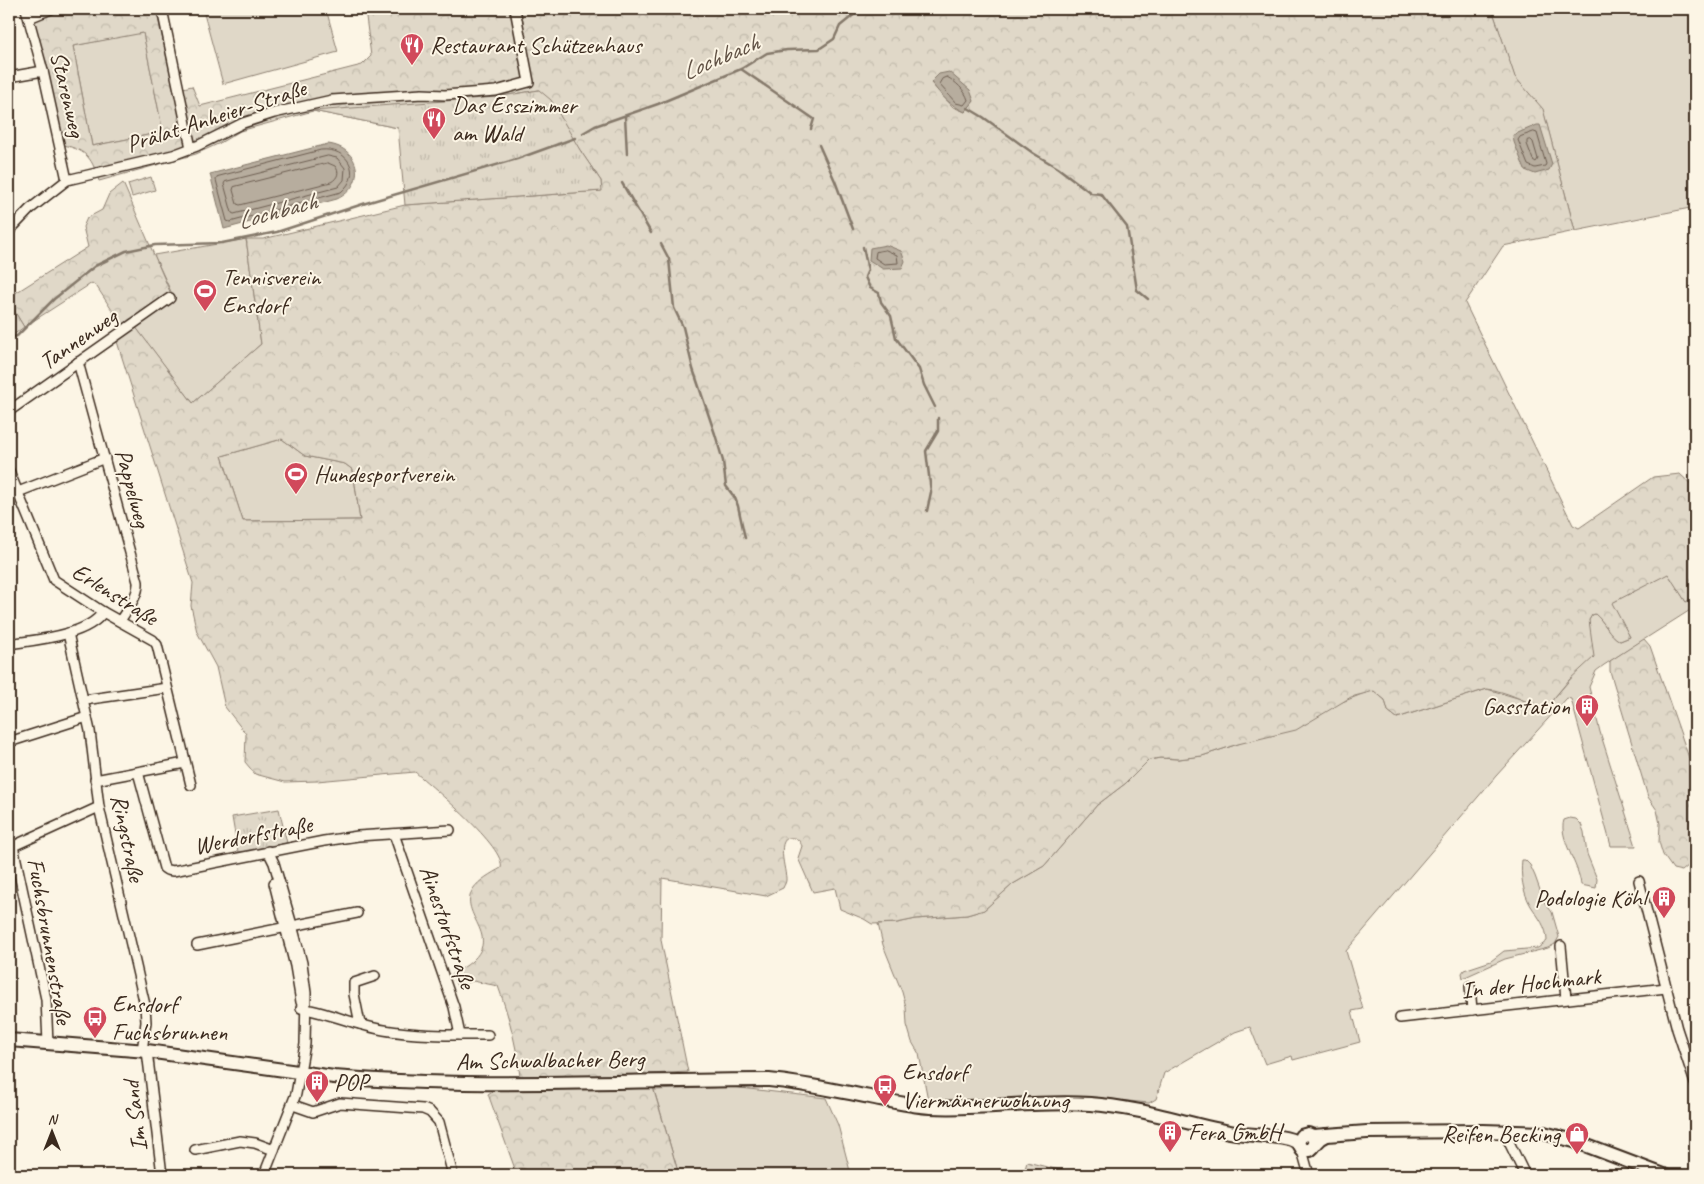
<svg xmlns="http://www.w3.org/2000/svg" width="1704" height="1184" font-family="Caveat,sans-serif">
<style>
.grass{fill:#e0d8c8;stroke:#8e8173}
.forest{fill:url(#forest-crowns);stroke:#8e8173;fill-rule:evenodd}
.park{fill:url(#park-tufts);stroke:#8e8173}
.water{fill:#b7ad9e;stroke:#85796b}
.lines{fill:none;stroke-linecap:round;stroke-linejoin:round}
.shore{stroke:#6d5e51;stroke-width:1}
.stream{stroke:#85796b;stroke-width:2.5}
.minor-casing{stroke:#3b2a1e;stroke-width:12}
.secondary-casing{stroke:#3b2a1e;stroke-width:16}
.minor{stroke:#fcf5e5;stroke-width:9}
.secondary{stroke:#fcf5e5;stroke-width:12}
.labels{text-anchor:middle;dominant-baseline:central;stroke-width:4;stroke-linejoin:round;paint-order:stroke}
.poi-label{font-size:24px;fill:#3b2a1e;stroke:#fcf5e5;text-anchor:start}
.street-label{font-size:24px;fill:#3b2a1e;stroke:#fcf5e5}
.water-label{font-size:25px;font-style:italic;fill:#605144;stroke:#fcf5e5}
</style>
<defs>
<pattern id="forest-crowns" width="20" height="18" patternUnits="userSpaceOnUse" patternTransform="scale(1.25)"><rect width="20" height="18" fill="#e0d8c8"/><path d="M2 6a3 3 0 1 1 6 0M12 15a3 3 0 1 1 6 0" fill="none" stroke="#c1baab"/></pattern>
<pattern id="park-tufts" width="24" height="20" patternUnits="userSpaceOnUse" patternTransform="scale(1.25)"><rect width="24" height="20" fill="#e0d8c8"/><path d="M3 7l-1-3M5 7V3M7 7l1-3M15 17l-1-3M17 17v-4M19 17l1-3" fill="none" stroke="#c1baab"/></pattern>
</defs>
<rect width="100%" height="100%" fill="#fcf5e5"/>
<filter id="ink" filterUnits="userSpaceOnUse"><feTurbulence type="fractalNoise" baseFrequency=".02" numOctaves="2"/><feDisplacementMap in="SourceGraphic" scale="10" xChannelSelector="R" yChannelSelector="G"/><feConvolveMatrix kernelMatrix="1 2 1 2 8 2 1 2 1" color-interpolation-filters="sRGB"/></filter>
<g filter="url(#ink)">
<g class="grass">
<path d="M209 9H326L338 52 223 84 203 10Z"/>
<path d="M1492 9H1695V207L1575 231 1543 110 1515 78Z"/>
<path d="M143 32 163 132 92 146 73 46Z"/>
<path d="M151 177 155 190 132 197 128 184Z"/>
<path d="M246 239 261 344 193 403 136 328 173 296 154 255Z"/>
<path d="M282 439 305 456 345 464 353 470 360 520 243 521 222 456Z"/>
<path d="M1668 573 1686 602 1695 596V607L1604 665 1596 671 1589 687 1600 732 1636 846H1611L1571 699 1567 698 1496 776 1346 951 1363 1009 1352 1011 1360 1042 1293 1060 1292 1056 1265 1064 1250 1027 1235 1032 1164 1073 1156 1099 1149 1103 1087 1097H1027L941 1102 928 1100 919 1054 912 1042 907 1025 906 1007 902 992 883 945 878 924 897 923 916 919 967 915 984 910 1013 884 1044 866 1097 805 1126 783 1149 760 1160 758 1179 759 1202 756 1238 744 1367 692 1374 691 1385 700 1388 711 1397 718 1487 689 1521 699 1541 708 1549 704 1579 669 1589 620 1592 615 1595 614C1605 622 1608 634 1620 641L1630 637 1611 603Z"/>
<path d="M1570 818 1576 819 1581 824 1584 832 1587 854 1597 879 1596 888 1581 885C1579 864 1558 838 1564 820Z"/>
<path d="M1522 860H1525L1530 865 1535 876 1540 890 1541 898 1552 912 1559 937 1555 944 1548 948 1505 959 1463 978 1462 973 1464 970 1491 961 1504 951 1538 948 1547 941C1547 927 1538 917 1531 906 1523 893 1520 875 1522 860Z"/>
<path d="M732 1087 826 1098 838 1125 851 1175H679L654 1090Z"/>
</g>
<g class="forest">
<path d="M63 9H156L174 90 192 86 200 106 362 65 371 56 365 9H1492L1515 77 1543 109 1575 231 1503 246 1465 303 1573 525 1579 528 1653 477 1680 474 1695 488V596L1686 602 1668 574 1612 603 1630 637 1620 641C1608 634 1605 622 1595 614L1592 615 1589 620 1594 657 1569 680 1549 704 1541 708C1524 701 1506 691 1487 689L1397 718 1388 711 1385 700 1374 691 1351 697 1296 730 1238 744 1202 756 1179 759 1160 758 1149 760 1126 783 1097 805 1044 866 1013 884 984 910 967 915 916 919 897 923 872 924 864 919 840 909 835 888 813 892 798 858 802 846C800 842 799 839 794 838 773 834 787 872 786 880 786 883 784 885 783 888L766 896 662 878 661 940 688 1072 649 1074 679 1175H532C527 1169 523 1167 515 1169L488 1094 494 1090 521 1089C519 1054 510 1019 498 986L473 981 457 986 452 974C517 941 455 918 473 889 479 880 492 873 501 868 507 848 431 786 415 772L317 781 285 782 255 774 245 762 246 734 225 707 216 667 197 632 191 606 193 583 114 332 121 324 97 287 92 283 24 327 9 302V297L88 247 83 227 87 218 102 210 109 194 123 183 171 294 132 322 193 403 261 344 246 239H263L405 205 601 191V181L539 90 496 97 398 128 313 111 240 131 220 143 196 154 99 181C92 159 88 151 64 145L48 70 34 21ZM143 33 163 132 92 146 73 46ZM939 74 974 101 965 112 953 107 931 83ZM282 439 305 456 345 464 353 470 360 520 243 521 222 456Z"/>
<path d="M1644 639 1650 646 1695 775V860L1682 871 1673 869 1663 855 1659 842 1660 824 1657 810 1648 797 1610 671V661Z"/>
<path d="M1027 1162 1059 1170 1060 1175H1007L1025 1169Z"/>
</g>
<g class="park">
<path d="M539 90 551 100 580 150 601 181 602 191 405 205 398 128 313 111 496 97Z"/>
<path d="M9 302 24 327 9 338Z"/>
<path d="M279 809 287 843 238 852 232 817Z"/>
</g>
<g class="water">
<path d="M949 72 970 90 974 101 965 112C950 105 941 96 931 82L939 74Z"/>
<path d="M1537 125H1540L1552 164 1549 170 1535 174 1525 170 1514 142 1513 135Z"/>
<path d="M328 144C361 148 367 185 337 199L224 229 210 174Z"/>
<path d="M886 245 901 251 905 261 902 268 883 269 869 260 870 248Z"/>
</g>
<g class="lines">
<g class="shore">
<path d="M947 77C956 82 965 90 968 100L964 105 956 103 939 84 942 79Z"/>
<path d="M1534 132 1537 133 1546 164 1545 166 1535 168 1528 165 1518 140 1520 137Z"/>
<path d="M1531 140 1533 142 1538 159 1536 162 1533 160 1527 144V141Z"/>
<path d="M321 150C348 147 363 174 341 192L230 222 227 221 216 180 217 177Z"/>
<path d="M328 156 337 158 345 168 344 180 338 187 234 214 232 213 224 184 225 182Z"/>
<path d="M328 163 335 166C340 172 338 178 331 182L240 205 237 204 233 190 234 187Z"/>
<path d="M886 250 897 255 898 263 884 264 875 258 876 252Z"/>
</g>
<g class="stream">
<path d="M741 69 814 119 811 129"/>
<path d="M968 108 983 117 1033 153 1058 168 1091 193 1101 194 1127 227 1137 290 1148 299"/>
<path d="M625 116 627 154"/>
<path d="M583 133 595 126 658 104 741 69 767 53 787 50 819 49 834 39 840 26 861 9"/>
<path d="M819 145 835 181 853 229"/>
<path d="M622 183 651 233"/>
<path d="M661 244 669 259 674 308 683 327 693 369 715 434 723 461 726 486 735 498 738 506 745 538"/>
<path d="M863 247 868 270 865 277 870 288 879 293 881 302 891 316 896 338 919 369 924 385 935 407"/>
<path d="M9 338 17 336 54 299 95 266 126 251 155 245 222 243 277 232 366 203 517 159 575 138"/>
<path d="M927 511 931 492 926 451 938 431V418"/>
</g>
<g class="minor-casing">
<g id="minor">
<path d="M26 9 43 71 67 180"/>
<path d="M162 9 191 148"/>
<path d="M29 18 51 9"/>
<path d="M9 77 43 71"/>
<path d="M9 231 30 209 67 180 173 155 197 146 243 123 274 113 332 100 422 94 445 95 496 91 529 82 515 9"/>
<path d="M78 362 138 582C139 596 127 609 120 621"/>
<path d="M9 411 170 298"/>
<path d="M9 471 54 580 103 612 153 640 157 645 191 785"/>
<path d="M18 492 105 458"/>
<path d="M68 633 90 731 99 807 145 1005 146 1022 142 1051"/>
<path d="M9 644C34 640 88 636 103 612"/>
<path d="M84 700 167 688"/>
<path d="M9 742 87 717"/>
<path d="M138 772 164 868 167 870 173 871 324 841 358 836 450 830"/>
<path d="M95 780 185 763"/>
<path d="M394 834 454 1007 460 1035"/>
<path d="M13 846 46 999 48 1043"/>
<path d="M9 848 99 807"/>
<path d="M1639 881 1677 1029 1695 1083"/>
<path d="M274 883 295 966 301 1002"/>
<path d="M197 945 357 913"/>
<path d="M1561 946 1566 999"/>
<path d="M1470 986 1472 1010"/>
<path d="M301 1008C329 1013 356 1025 384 1030 419 1036 453 1035 488 1035"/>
<path d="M1400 1018 1666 988"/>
<path d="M360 1024 354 994V983L375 976"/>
<path d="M147 1051 162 1175"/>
<path d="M293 1105 313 1112 340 1103 423 1109 430 1112 439 1122 453 1175"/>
<path d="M1506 1131 1507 1138 1525 1175"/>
<path d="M195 1150 240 1141 255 1143 274 1150"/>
<path d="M1302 1150 1309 1175"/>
<path d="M264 1175 296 1094 305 1044 306 993 302 963 292 925 274 863 268 851"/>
</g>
</g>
<g class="secondary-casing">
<g id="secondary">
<path d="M9 1040 147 1051 334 1077C478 1089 624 1080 769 1080 803 1083 837 1091 870 1097 890 1101 910 1106 930 1107 983 1110 1037 1100 1090 1104 1139 1107 1187 1124 1235 1133 1252 1136 1285 1134 1298 1143"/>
<path d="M1313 1136 1367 1132 1483 1131 1544 1133 1574 1141 1664 1175"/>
<path d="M1315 1142 1313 1136 1308 1134 1301 1136 1298 1143 1302 1150H1310C1318 1144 1315 1140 1327 1135"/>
</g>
</g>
<use href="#minor" class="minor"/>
<use href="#secondary" class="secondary"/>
</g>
</g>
<defs>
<g id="restaurant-pin" transform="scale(1.25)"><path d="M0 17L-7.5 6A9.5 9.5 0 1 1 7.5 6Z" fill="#d1495b" stroke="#fcf5e5"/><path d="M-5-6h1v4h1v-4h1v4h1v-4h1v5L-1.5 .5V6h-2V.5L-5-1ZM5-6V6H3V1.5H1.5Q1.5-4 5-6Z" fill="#fff"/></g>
<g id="stadium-pin" transform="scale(1.25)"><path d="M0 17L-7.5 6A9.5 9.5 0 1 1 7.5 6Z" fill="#d1495b" stroke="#fcf5e5"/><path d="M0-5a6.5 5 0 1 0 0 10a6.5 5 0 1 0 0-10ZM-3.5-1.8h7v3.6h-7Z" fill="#fff"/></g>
<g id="building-pin" transform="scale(1.25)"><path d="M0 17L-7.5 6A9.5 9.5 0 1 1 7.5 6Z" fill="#d1495b" stroke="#fcf5e5"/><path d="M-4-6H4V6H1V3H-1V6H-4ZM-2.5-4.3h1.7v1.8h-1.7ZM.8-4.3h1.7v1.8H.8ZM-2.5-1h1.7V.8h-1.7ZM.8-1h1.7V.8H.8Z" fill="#fff"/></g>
<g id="bus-pin" transform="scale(1.25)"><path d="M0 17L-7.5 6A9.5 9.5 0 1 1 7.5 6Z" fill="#d1495b" stroke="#fcf5e5"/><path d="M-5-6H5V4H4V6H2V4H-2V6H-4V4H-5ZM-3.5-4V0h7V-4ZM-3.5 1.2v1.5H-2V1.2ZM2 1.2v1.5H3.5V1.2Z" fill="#fff"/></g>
<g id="shop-pin" transform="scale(1.25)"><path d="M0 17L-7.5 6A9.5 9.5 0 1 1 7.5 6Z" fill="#d1495b" stroke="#fcf5e5"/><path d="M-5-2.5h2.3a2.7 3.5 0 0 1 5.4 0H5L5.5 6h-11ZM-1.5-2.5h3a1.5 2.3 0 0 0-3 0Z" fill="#fff"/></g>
</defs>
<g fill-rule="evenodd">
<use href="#restaurant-pin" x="412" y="45"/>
<use href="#restaurant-pin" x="434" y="119"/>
<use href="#stadium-pin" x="205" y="291"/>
<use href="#stadium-pin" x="296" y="474"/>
<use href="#building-pin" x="1587" y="706"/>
<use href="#building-pin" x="1664" y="898"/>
<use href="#bus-pin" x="95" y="1018"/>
<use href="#building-pin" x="317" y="1082"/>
<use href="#bus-pin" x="885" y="1086"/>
<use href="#building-pin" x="1170" y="1132"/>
<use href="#shop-pin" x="1577" y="1134"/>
</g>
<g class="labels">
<g class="poi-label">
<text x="430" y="45">Restaurant Schützenhaus</text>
<text x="452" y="105">Das Esszimmer<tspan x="452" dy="28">am Wald</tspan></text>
<text x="222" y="277">Tennisverein<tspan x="222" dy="28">Ensdorf</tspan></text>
<text x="314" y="474">Hundesportverein</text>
<text x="1570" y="706" text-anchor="end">Gasstation</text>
<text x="1646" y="898" text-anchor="end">Podologie Köhl</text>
<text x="112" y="1004">Ensdorf<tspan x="112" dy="28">Fuchsbrunnen</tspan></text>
<text x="902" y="1072">Ensdorf<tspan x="902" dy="28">Viermännerwohnung</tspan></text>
<text x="334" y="1082">POP</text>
<text x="1188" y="1132">Fera GmbH</text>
<text x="1560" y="1134" text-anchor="end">Reifen Becking</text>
</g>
<g class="street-label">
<text transform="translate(68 94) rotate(77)">Starenweg</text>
<text transform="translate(216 116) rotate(-18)">Prälat-Anheier-Straße</text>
<text transform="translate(78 339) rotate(-35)">Tannenweg</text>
<text transform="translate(133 488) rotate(75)">Pappelweg</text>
<text transform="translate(115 594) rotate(32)">Erlenstraße</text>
<text transform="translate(253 835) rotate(-11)">Werdorfstraße</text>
<text transform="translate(128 838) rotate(78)">Ringstraße</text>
<text transform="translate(448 927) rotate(71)">Ainestorfstraße</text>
<text transform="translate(50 941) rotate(80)">Fuchsbrunnenstraße</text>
<text transform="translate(1531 983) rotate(-6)">In der Hochmark</text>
<text transform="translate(550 1060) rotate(-1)">Am Schwalbacher Berg</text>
<text transform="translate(135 1116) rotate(-97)">Im Sand</text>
</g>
<g class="water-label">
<text transform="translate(720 57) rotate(-23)">Lochbach</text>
<text transform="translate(277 211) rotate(-15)">Lochbach</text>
</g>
</g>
<rect width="1704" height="1184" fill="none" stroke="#fcf5e5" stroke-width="30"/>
<rect x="15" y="15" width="1674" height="1154" fill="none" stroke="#3b2a1e" stroke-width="2" filter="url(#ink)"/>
<g transform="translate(52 1132)" stroke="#fcf5e5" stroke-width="4" paint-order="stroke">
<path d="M0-4L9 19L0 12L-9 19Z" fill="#3b2a1e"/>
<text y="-8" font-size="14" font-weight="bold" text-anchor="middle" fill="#3b2a1e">N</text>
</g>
</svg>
